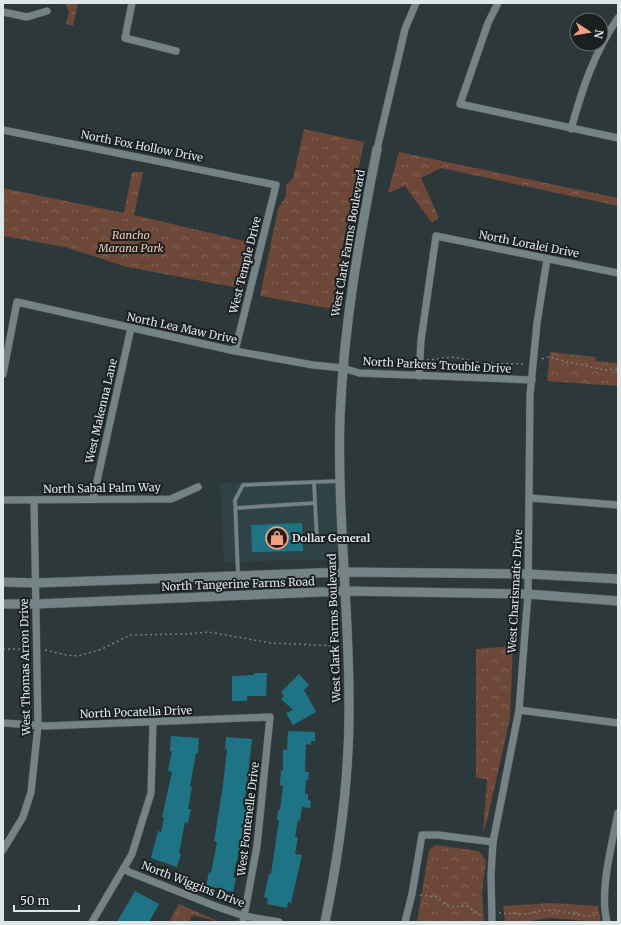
<svg xmlns="http://www.w3.org/2000/svg" width="621" height="925" font-family="Merriweather,serif">
<style>
.built{fill:#2f4347}
.park{fill:url(#park-crowns)}
.building{fill:#1e7484}
.lines{fill:none;stroke-linecap:round;stroke-linejoin:round}
.service-casing{stroke:#4e5759;stroke-width:4.5}
.minor-casing{stroke:#4e5759;stroke-width:8}
.tertiary-casing{stroke:#4e5759;stroke-width:10}
.path{stroke:#778083;stroke-width:1.5;stroke-dasharray:2 3;stroke-linecap:butt}
.service{stroke:#768386;stroke-width:3.5}
.minor{stroke:#768386;stroke-width:7}
.tertiary{stroke:#768386;stroke-width:9}
.labels{text-anchor:middle;dominant-baseline:central;stroke-width:4;stroke-linejoin:round;paint-order:stroke}
.street-label{font-size:11px;fill:#dfe6e8;stroke:#1a1f20}
.park-label{font-size:11px;font-style:italic;fill:#fcc7b3;stroke:#1a1f20}
.poi-label{font-size:11px;font-weight:bold;fill:#dfe6e8;stroke:#1a1f20;text-anchor:start}
</style>
<defs>
<pattern id="park-crowns" width="20" height="18" patternUnits="userSpaceOnUse"><rect width="20" height="18" fill="#6d4737"/><path d="M2 6a3 3 0 1 1 6 0M12 15a3 3 0 1 1 6 0" fill="none" stroke="#816254"/></pattern>
</defs>
<rect width="100%" height="100%" fill="#2d383b"/>
<path class="built" d="M341 478 344 559 224 562 220 483Z"/>
<g class="park">
<path d="M65 3H78L73 26 66 24 69 12Z"/>
<path d="M304 129 364 142 343 244 333 309 260 296 278 209 286 196V186L293 178Z"/>
<path d="M399 152 618 198V206L441 168 421 178 439 218 432 223 405 186 388 193Z"/>
<path d="M132 172H143L134 215 253 243 244 289 127 267 65 247 3 236V188L124 213Z"/>
<path d="M550 352 596 357 595 361 618 363V386L547 381Z"/>
<path d="M513 646 510 718 487 821 483 832 487 779 476 778V649Z"/>
<path d="M435 845 479 851 486 861 482 893 484 922H417L429 850Z"/>
<path d="M552 903 598 906 601 922 549 918 525 922H505L503 906Z"/>
<path d="M179 904 220 922 192 915 189 922H169Z"/>
</g>
<g class="building">
<path d="M302 523 303 551 252 552 251 525Z"/>
<path d="M254 673H267L266 696H247V701H232V676L254 675Z"/>
<path d="M299 674 309 685 304 690 316 712 293 725 286 713 293 710 281 699 284 696 281 692Z"/>
<path d="M288 731 315 732V741H311V745L306 744 305 772H309L308 780H306L305 794H308V800L311 801 310 808 302 807 300 821 298 820 295 837H298L295 854 302 855 291 903 288 902 287 908 267 904 268 898 264 897 269 874H271L279 820H277L278 810H280L283 786 280 785 281 770H283V750H287Z"/>
<path d="M171 736 199 738 198 753H196L190 787H192L188 809H191L188 823 185 822 179 853 181 854 177 867 151 858 158 831 161 832 164 818 162 817 172 772 168 771 172 751H170Z"/>
<path d="M226 737 252 739 244 809 247 810 244 832 233 877 236 878 233 892 206 886 209 872 211 873 217 842 214 841 223 785 227 750H225Z"/>
<path d="M135 891 159 904 149 922H117Z"/>
</g>
<g class="lines">
<g class="service-casing">
<g id="service">
<path d="M314 482 317 542"/>
<path d="M236 508 315 503"/>
<path d="M238 575 235 500 243 485 340 481"/>
</g>
</g>
<g class="minor-casing">
<g id="minor">
<path d="M132 3 125 38 176 51"/>
<path d="M498 3 488 23 460 104 618 138"/>
<path d="M3 12 27 17 47 11"/>
<path d="M571 129C582 90 594 52 618 18"/>
<path d="M3 130 276 185 235 351"/>
<path d="M377 149 405 29 416 3"/>
<path d="M3 374 17 302 235 351 313 365 343 368 359 373 532 380"/>
<path d="M419 376 421 340 436 236 618 273"/>
<path d="M530 498 618 505"/>
<path d="M93 499 131 328"/>
<path d="M3 500 171 499 198 487"/>
<path d="M519 710 618 723"/>
<path d="M3 723 46 726 270 717 257 846 243 922"/>
<path d="M3 850 23 817 31 792 38 726 34 500"/>
<path d="M124 868 129 872 215 906 244 916 279 922"/>
<path d="M92 922 132 854 151 793 153 722"/>
<path d="M405 922 412 894 422 835H438L493 842"/>
<path d="M492 922 491 875 493 842 519 710 528 594 530 395 537 323 547 259"/>
<path d="M607 922C599 892 612 844 618 813"/>
</g>
</g>
<g class="tertiary-casing">
<g id="tertiary">
<path d="M3 582 35 583 344 572 528 574 618 579"/>
<path d="M3 604H36L345 591 528 594 618 601"/>
<path d="M325 922C340 849 350 776 349 701 349 606 337 511 340 416 344 323 359 240 377 149"/>
</g>
</g>
<g class="path">
<path d="M363 357 374 360 412 361"/>
<path d="M542 359 547 357 604 370 618 369"/>
<path d="M427 360 454 357 482 363 525 364"/>
<path d="M3 649H29"/>
<path d="M45 650 66 655 78 656 102 649 130 635 187 634 209 632 271 643 338 646"/>
<path d="M420 895 436 897 450 907 467 906 480 915 484 914"/>
<path d="M499 913 527 914 537 911 554 910 586 916 598 915"/>
</g>
<use href="#service" class="service"/>
<use href="#minor" class="minor"/>
<use href="#tertiary" class="tertiary"/>
</g>
<defs>
<g id="shop-ring" transform="scale(1.15)"><circle r="9.5" fill="#1a1f20" stroke="#f2a07f" stroke-width="1.5"/><path d="M-5-2.5h2.3a2.7 3.5 0 0 1 5.4 0H5L5.5 6h-11ZM-1.5-2.5h3a1.5 2.3 0 0 0-3 0Z" fill="#f2a07f"/></g>
</defs>
<g fill-rule="evenodd">
<use href="#shop-ring" x="277" y="538"/>
</g>
<g class="labels">
<g class="street-label">
<text transform="translate(142 146) rotate(11)">North Fox Hollow Drive</text>
<text transform="translate(348 243) rotate(-80)">West Clark Farms Boulevard</text>
<text transform="translate(529 244) rotate(11)">North Loralei Drive</text>
<text transform="translate(245 265) rotate(-76)">West Temple Drive</text>
<text transform="translate(182 328) rotate(12)">North Lea Maw Drive</text>
<text transform="translate(437 365) rotate(3)">North Parkers Trouble Drive</text>
<text transform="translate(101 411) rotate(-77)">West Makenna Lane</text>
<text transform="translate(102 488) rotate(-1)">North Sabal Palm Way</text>
<text transform="translate(238 584) rotate(-2)">North Tangerine Farms Road</text>
<text transform="translate(515 591) rotate(-87)">West Charismatic Drive</text>
<text transform="translate(334 628) rotate(-92)">West Clark Farms Boulevard</text>
<text transform="translate(25 667) rotate(-91)">West Thomas Arron Drive</text>
<text transform="translate(136 712) rotate(-2)">North Pocatella Drive</text>
<text transform="translate(248 819) rotate(-83)">West Fontenelle Drive</text>
<text transform="translate(193 884) rotate(21)">North Wiggins Drive</text>
</g>
<g class="park-label">
<text x="131" y="235">Rancho<tspan x="131" dy="13">Marana Park</tspan></text>
</g>
<g class="poi-label">
<text x="292" y="538">Dollar General</text>
</g>
</g>
<rect width="621" height="925" fill="none" stroke="#dfe6e8" stroke-width="8"/>
<g transform="translate(589 32) rotate(102)"><circle r="19" fill="#1a1f20" stroke="#696f70"/>
<path d="M0-3L7 15L0 10L-7 15Z" fill="#f2a07f"/>
<text y="-6" font-size="11" font-weight="bold" text-anchor="middle" fill="#dfe6e8">N</text>
</g>
<path d="M14 905v6h65v-6" fill="none" stroke="#dfe6e8" stroke-width="2"/>
<text x="20" y="905" font-size="12" fill="#dfe6e8" stroke="#1a1f20" stroke-width="3" paint-order="stroke">50 m</text>
</svg>
